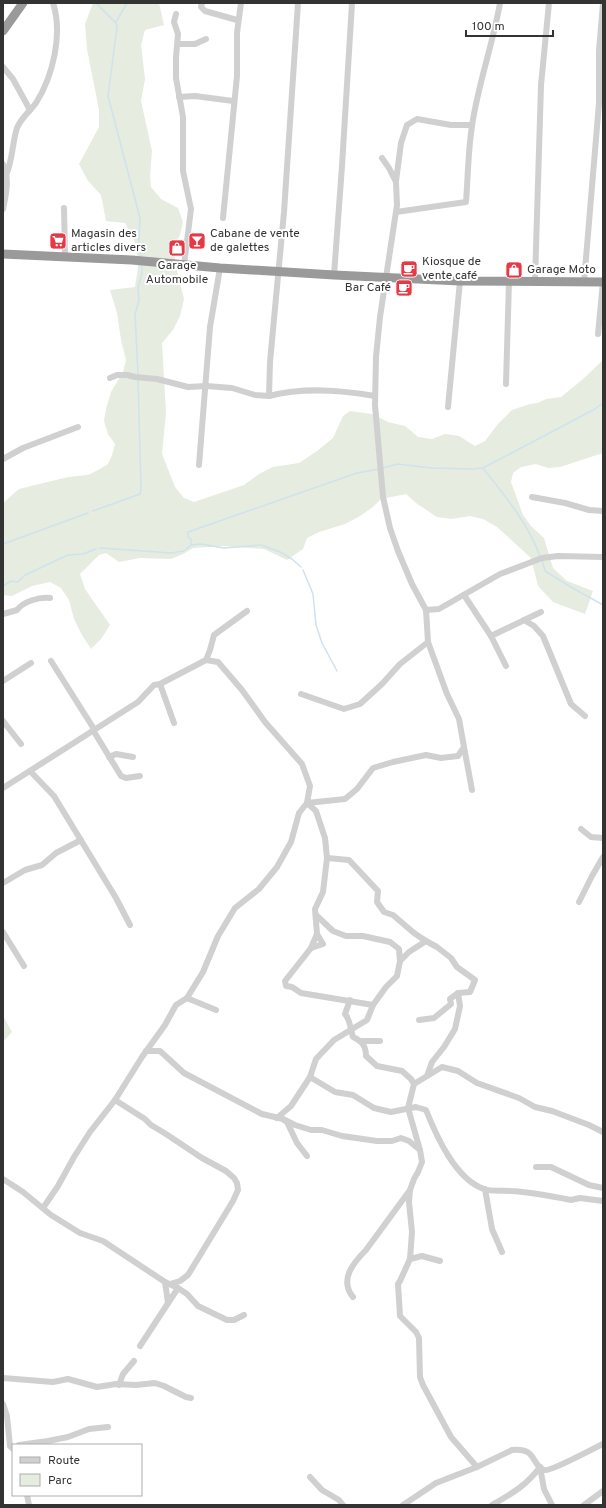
<svg xmlns="http://www.w3.org/2000/svg" width="606" height="1508" font-family="Overpass,sans-serif">
<style>
.green{fill:#e6ecdf}
.lines{fill:none;stroke-linecap:round;stroke-linejoin:round}
.stream{stroke:#cfe2ee;stroke-width:1.5}
.minor{stroke:#d0d0d0;stroke-width:6}
.highway{stroke:#9a9a9a;stroke-width:9}
.labels{text-anchor:middle;dominant-baseline:central;stroke-width:4;stroke-linejoin:round;paint-order:stroke}
.poi-label{font-size:12px;fill:#333;stroke:#fff;text-anchor:start}
</style>
<rect width="100%" height="100%" fill="#fff"/>
<g class="green">
<path d="M93 3H159L164 25 145 30 141 45 145 79 141 101 152 151 150 176 151 187 161 199 178 208 183 222 180 235 173 247 178 276 184 299 180 316 173 330 162 343 166 413 162 454 175 487 184 498 194 502 244 485 259 474 273 467 299 463 317 451 333 438 343 416 350 411 372 414 388 422 405 426 418 437 432 439 445 434 459 436 475 446 485 441 498 424 512 410 530 404 538 403 546 399 561 397 582 380 603 360V453L560 467 548 468 536 464 521 467 513 473 511 482 523 515 531 526 544 538 553 568 567 581 593 591 585 614 553 602 538 586 531 558 497 527 483 519 470 516 451 519 437 517 416 503 406 494 381 499 373 507 360 516 345 524 319 532 307 538 303 549 287 560 264 549 225 546 193 548 183 554 171 559 140 558 119 562 106 553 99 555 80 574 85 589 110 625 101 639 91 649 82 635 74 619 69 600 61 588 50 582 32 586 12 596 3 595V503L19 489 68 477 88 475 98 470 108 464 112 455 115 444 108 434 104 421 106 409 111 392 123 372 126 360 121 340 117 313 110 290 135 287 138 268 136 244 125 223 106 221 101 195 88 181 79 164 99 127V110L87 49 85 24Z"/>
<path d="M3 1016 12 1032 3 1042Z"/>
</g>
<g class="lines">
<g class="stream">
<path d="M96 3 116 23 117 27 108 96 140 218 139 242 141 257"/>
<path d="M116 22 127 3"/>
<path d="M138 374 135 315 139 300 138 288 142 273V265"/>
<path d="M383 468 397 464 432 468 472 469 483 468 595 409 603 403"/>
<path d="M483 468C504 495 529 524 540 557"/>
<path d="M93 511 140 494 141 489 138 378"/>
<path d="M3 544 88 513"/>
<path d="M191 545V539L188 537V532L357 473 379 469"/>
<path d="M100 548 171 553 184 551 191 545 201 544 224 548 261 545 280 552 292 559 301 567"/>
<path d="M542 560 545 571 569 586 603 605"/>
<path d="M303 570 313 594 316 625 322 643 337 671"/>
<path d="M3 586 11 581 18 582 25 575 68 555 83 554 96 549"/>
</g>
<g class="minor">
<path d="M202 3 201 7 205 11 237 20"/>
<path d="M298 3 284 212 270 362 269 396C304 387 340 390 375 396"/>
<path d="M176 14 174 22 178 34 176 57V78L183 117V171L191 209 184 265"/>
<path d="M178 44H195L206 39"/>
<path d="M3 67 13 79 30 110"/>
<path d="M179 97 195 96 233 101"/>
<path d="M3 164C10 178 6 195 3 209"/>
<path d="M6 175C13 160 12 143 17 128 21 118 30 111 36 103 53 76 63 34 53 3"/>
<path d="M396 181 401 143 407 125 417 119 451 125H472"/>
<path d="M64 208 65 256"/>
<path d="M396 212 466 202C468 177 468 151 472 126 478 84 493 44 500 3"/>
<path d="M223 218 237 76V33L241 3"/>
<path d="M334 275 342 166 352 3"/>
<path d="M535 281 541 85 549 3"/>
<path d="M584 282 599 103V51L603 3"/>
<path d="M598 334 603 282"/>
<path d="M110 378 117 375H127L135 377 157 379 188 387 206 386 232 388 255 395 269 396"/>
<path d="M506 384 509 281"/>
<path d="M448 407 460 281"/>
<path d="M3 459 23 448 78 427"/>
<path d="M199 465 210 327 220 268"/>
<path d="M532 497 565 503 589 510 603 511"/>
<path d="M464 595 491 636 541 612"/>
<path d="M426 610 439 609 500 574 542 558 558 556 603 557"/>
<path d="M3 614 17 610C24 601 39 597 50 598"/>
<path d="M524 620 534 626 543 636 571 704 585 716"/>
<path d="M491 636 506 666"/>
<path d="M206 660 218 662 242 690 265 722 302 764 310 786 307 803 345 799 357 789 373 768 393 762 426 755 441 758 458 756 464 747 459 719 447 694 428 642 426 610 412 584 398 551 390 528 383 497 375 405 376 357 380 317 397 205 396 182 389 168 382 158"/>
<path d="M51 661 94 729"/>
<path d="M3 681 31 663"/>
<path d="M160 684 174 723"/>
<path d="M301 694 344 709 360 704 382 684 400 664 428 642"/>
<path d="M3 721 21 744"/>
<path d="M93 730 121 776 126 778 140 776"/>
<path d="M464 747 472 790"/>
<path d="M109 757 116 754 133 757"/>
<path d="M30 771 54 796 116 898 130 925"/>
<path d="M3 788 138 702 154 685 160 684 206 660 210 650 214 635 247 611"/>
<path d="M581 829 591 837 603 838"/>
<path d="M327 858 349 860 378 891 377 902 384 912 393 915 414 933 426 941 437 947 451 958 457 967 475 980 470 992 458 993 450 999 451 1004 434 1018 419 1020"/>
<path d="M3 883 25 870 42 865 56 853 81 840"/>
<path d="M579 902 592 876 603 857"/>
<path d="M316 915 333 931 346 936H363L390 942 399 949 400 961"/>
<path d="M3 932 24 966"/>
<path d="M311 948 317 934"/>
<path d="M187 998 216 1010"/>
<path d="M350 1000 345 1014C351 1021 350 1029 353 1037 362 1041 366 1046 366 1056L377 1066 402 1071 411 1079 414 1084 408 1108 420 1150"/>
<path d="M361 1041H380"/>
<path d="M146 1051H160L184 1073 262 1114 283 1119 295 1125 311 1130H322L342 1136 377 1141H392L401 1138 409 1141 420 1150 422 1162 418 1172 414 1179 410 1190 409 1202 412 1232 410 1259 400 1281 398 1284 400 1316 416 1332 419 1338 420 1377 423 1385 451 1437 477 1467"/>
<path d="M427 1076 432 1062 444 1047 455 1029 460 1006 458 993"/>
<path d="M310 1077 316 1059 334 1040 367 1020 373 1005 386 987 397 976 400 961 409 952 426 941"/>
<path d="M414 1084 442 1067 458 1071 477 1083 519 1098 535 1107 552 1111 589 1125 603 1132"/>
<path d="M115 1100 145 1119 151 1125 166 1134 202 1158 226 1171 234 1178 237 1183 238 1190 233 1201 188 1275 180 1281 170 1284"/>
<path d="M277 1118 291 1106 310 1077 335 1092 353 1095 374 1108 391 1112 416 1107 426 1110C436 1135 455 1179 484 1189 493 1192 501 1190 511 1191 531 1192 551 1196 571 1200L580 1198 603 1201"/>
<path d="M284 1120 287 1122 297 1143 307 1156"/>
<path d="M536 1167H551L589 1185 603 1188"/>
<path d="M3 1179 23 1192 51 1215 80 1233 103 1241 165 1282 178 1288 187 1294 198 1306 227 1320H234L244 1315"/>
<path d="M485 1189 492 1229 502 1252"/>
<path d="M43 1208 58 1186 74 1157 90 1132 115 1100 142 1057 165 1025 176 1005 187 998 203 972 218 936 235 908 259 889 277 867 291 842 299 813 307 803 316 811 325 838 327 858 323 892 315 909 317 934 323 944 311 948 285 981 286 986 292 987 301 993 373 1005"/>
<path d="M410 1259 422 1256 440 1261"/>
<path d="M165 1282 168 1303"/>
<path d="M353 1297C339 1280 353 1263 366 1250L410 1190"/>
<path d="M140 1346 178 1288"/>
<path d="M3 1378 53 1382 68 1379 97 1387 116 1384 136 1385 155 1383 164 1386 186 1397 191 1398"/>
<path d="M119 1385 123 1374 134 1361"/>
<path d="M3 1404 7 1416 10 1446 13 1449"/>
<path d="M19 1445 48 1441 68 1437 89 1429 108 1427"/>
<path d="M540 1467 544 1489 552 1505"/>
<path d="M310 1477 322 1490 339 1500 343 1505"/>
<path d="M27 1495 29 1505"/>
<path d="M403 1505 436 1483 477 1467 512 1450C537 1447 531 1465 544 1470 550 1472 594 1448 603 1444"/>
<path d="M492 1505C511 1494 526 1486 540 1467"/>
<path d="M584 1505 603 1491"/>
</g>
<g class="highway">
<path d="M3 31 23 3"/>
<path d="M3 254 132 260 220 268 334 275 460 281 603 282"/>
</g>
</g>
<defs>
<g id="supermarket-square" transform="scale(0.9)"><rect x="-9" y="-9" width="18" height="18" rx="4" fill="#e63946" stroke="#fff"/><path d="M-6-5.5h2.5l.6 2H6L4.5 2H-2.5L-4.4-4H-6ZM-1.5 3.2a1.3 1.3 0 1 0 .1 0ZM3 3.2a1.3 1.3 0 1 0 .1 0Z" fill="#fff"/></g>
<g id="bar-square" transform="scale(0.9)"><rect x="-9" y="-9" width="18" height="18" rx="4" fill="#e63946" stroke="#fff"/><path d="M-6-5H6L.8 .8V4.5H3.5V6h-7V4.5H-.8V.8Z" fill="#fff"/></g>
<g id="shop-square" transform="scale(0.9)"><rect x="-9" y="-9" width="18" height="18" rx="4" fill="#e63946" stroke="#fff"/><path d="M-5-2.5h2.3a2.7 3.5 0 0 1 5.4 0H5L5.5 6h-11ZM-1.5-2.5h3a1.5 2.3 0 0 0-3 0Z" fill="#fff"/></g>
<g id="cafe-square" transform="scale(0.9)"><rect x="-9" y="-9" width="18" height="18" rx="4" fill="#e63946" stroke="#fff"/><path d="M-5.5-4.5H6V0H3Q3 3.5 0 3.5H-2.5Q-5.5 3.5-5.5 0ZM3-3.2v2h1.7v-2ZM-6 4.5H4V6H-6Z" fill="#fff"/></g>
</defs>
<g fill-rule="evenodd">
<use href="#supermarket-square" x="58" y="241"/>
<use href="#bar-square" x="197" y="241"/>
<use href="#shop-square" x="177" y="248"/>
<use href="#cafe-square" x="409" y="269"/>
<use href="#shop-square" x="514" y="270"/>
<use href="#cafe-square" x="404" y="288"/>
</g>
<g class="labels">
<g class="poi-label">
<text x="71" y="234">Magasin des<tspan x="71" dy="14">articles divers</tspan></text>
<text x="210" y="234">Cabane de vente<tspan x="210" dy="14">de galettes</tspan></text>
<text x="422" y="262">Kiosque de<tspan x="422" dy="14">vente café</tspan></text>
<text x="177" y="266" text-anchor="middle">Garage<tspan x="177" dy="14">Automobile</tspan></text>
<text x="527" y="270">Garage Moto</text>
<text x="391" y="288" text-anchor="end">Bar Café</text>
</g>
</g>
<rect width="606" height="1508" fill="none" stroke="#333333" stroke-width="8"/>
<rect x="12" y="1444" width="130" height="52" fill="#ffffff" stroke="#adadad"/>
<rect x="20" y="1457" width="20" height="6" fill="#d0d0d0" stroke="#adadad"/>
<text x="48" y="1464" font-size="12" fill="#333333">Route</text>
<rect x="20" y="1474" width="20" height="12" fill="#e6ecdf" stroke="#adadad"/>
<text x="48" y="1484" font-size="12" fill="#333333">Parc</text>
<path d="M466 30v6h87v-6" fill="none" stroke="#333333" stroke-width="2"/>
<text x="472" y="30" font-size="12" fill="#333333" stroke="#ffffff" stroke-width="3" paint-order="stroke">100 m</text>
</svg>
